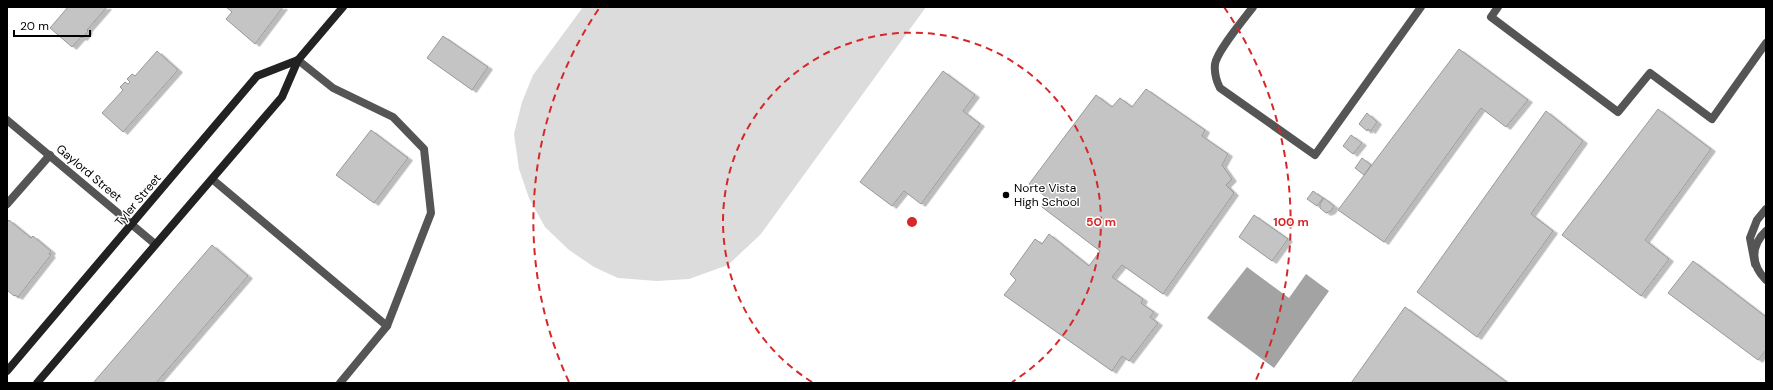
<svg xmlns="http://www.w3.org/2000/svg" width="1773" height="390" font-family="'DM Sans',sans-serif">
<style>
.green{fill:#dcdcdc}
.water{fill:#a3a3a3}
.building{fill:#c4c4c4;stroke:#999;filter:url(#shadow)}
.lines{fill:none;stroke-linecap:round;stroke-linejoin:round}
.lane{stroke:#555;stroke-width:8}
.street{stroke:#555;stroke-width:8}
.secondary{stroke:#222;stroke-width:8}
.ring{fill:none;stroke:#d62828;stroke-width:2;stroke-dasharray:7 5}
.poi-dot{fill:#000;stroke:#fff;stroke-width:1.5}
.labels{text-anchor:middle;dominant-baseline:central;stroke-width:3;stroke-linejoin:round;paint-order:stroke}
.street-label{font-size:12px;fill:#000;stroke:#fff}
.poi-label{font-size:12px;fill:#000;stroke:#fff;text-anchor:start}
.centre{fill:#d62828;stroke:#fff;stroke-width:2}
.ring-label{font-size:12px;text-anchor:middle;font-weight:bold;fill:#d62828;stroke:#fff;stroke-width:3;stroke-linejoin:round;paint-order:stroke}
</style>
<defs>
<filter id="shadow"><feDropShadow dx="4.5" dy="2.5" stdDeviation="0" flood-color="#0004"/></filter>
</defs>
<rect width="100%" height="100%" fill="#fff"/>
<path class="green" d="M583 7H926L761 234 728 265 689 279 657 281 618 278 594 267 569 250 545 227 529 198 519 169 514 134 522 102 533 75Z"/>
<path class="water" d="M1247 267 1289 298 1306 274 1329 291 1274 368 1207 318Z"/>
<g class="building">
<path d="M68 7H107L87 30 88 31 83 38 81 37 72 47 50 28Z"/>
<path d="M226 7H283L255 44 226 19 232 12Z"/>
<path d="M443 36 488 67 472 90 427 58Z"/>
<path d="M1459 49 1528 100 1506 127 1481 108 1384 242 1338 210Z"/>
<path d="M157 51 178 70 123 132 102 113 123 90 120 87 125 82 128 84 130 82 127 79 132 74 135 76Z"/>
<path d="M943 71 975 95 963 111 980 124 921 204 904 191 892 206 860 182Z"/>
<path d="M1146 89 1205 130 1202 136 1228 154 1222 165 1232 179 1226 185 1234 193 1163 294 1122 265 1112 277 1143 299 1141 303 1154 312 1150 317 1158 323 1129 361 1122 356 1112 371 1004 295 1016 280 1010 274 1035 239 1042 244 1049 234 1089 266 1100 251 1042 207 1046 197 1029 184 1096 95 1112 107 1120 98 1132 107Z"/>
<path d="M1658 109 1711 149 1645 240 1669 259 1641 296 1562 235Z"/>
<path d="M1546 111 1583 141 1531 214 1553 231 1477 337 1417 292Z"/>
<path d="M1367 113 1377 122 1371 131 1368 129 1367 131 1359 124Z"/>
<path d="M371 130 408 158 374 203 336 175Z"/>
<path d="M1351 135 1362 143 1353 154 1343 146Z"/>
<path d="M1362 158 1371 165 1364 175 1355 168Z"/>
<path d="M1313 191 1323 198 1317 206 1307 199Z"/>
<path d="M1324 198 1334 206 1331 211 1326 213 1320 208V204Z"/>
<path d="M1254 215 1288 239 1272 261 1239 237Z"/>
<path d="M9 220 31 238 33 236 51 251 49 254 51 255 18 297 15 295 14 296 7 290V223Z"/>
<path d="M212 245 248 276 156 383H93Z"/>
<path d="M1693 261 1766 317V350L1758 360 1668 293Z"/>
<path d="M1405 307 1508 383H1351Z"/>
</g>
<g class="lines">
<g class="lane">
<path d="M1253 7C1244 19 1217 51 1215 64 1214 73 1216 80 1220 88L1315 155 1421 7"/>
<path d="M1498 7 1491 17 1618 112 1650 73 1712 119 1766 43"/>
<path d="M298 60 333 88 393 117 424 149 431 213 387 326 340 383"/>
<path d="M212 179 387 326"/>
<path d="M7 204 50 155"/>
<path d="M1766 231C1750 246 1751 265 1766 280"/>
<path d="M1755 264 1750 238 1757 220 1766 209"/>
</g>
<path class="street" d="M7 120 155 244"/>
<g class="secondary">
<path d="M7 371 257 76 298 60"/>
<path d="M37 383 282 97 298 60 343 7"/>
</g>
</g>
<g class="ring">
<path d="M812 382A189 189 0 1 1 1012 382"/>
<path d="M569 382A379 379 0 0 1 600 7M1224 7A379 379 0 0 1 1255 382"/>
</g>
<circle class="poi-dot" cx="1006" cy="195" r="4"/>
<g class="labels">
<g class="street-label">
<text transform="translate(89 173) rotate(40)">Gaylord Street</text>
<text transform="translate(138 200) rotate(-50)">Tyler Street</text>
</g>
<g class="poi-label">
<text x="1014" y="188">Norte Vista<tspan x="1014" dy="14">High School</tspan></text>
</g>
</g>
<circle cx="912" cy="222" r="6" class="centre"/>
<g class="ring-label">
<text x="1101" y="226">50 m</text>
<text x="1291" y="226">100 m</text>
</g>
<rect width="1773" height="390" fill="none" stroke="#000000" stroke-width="16"/>
<path d="M14 30v6h76v-6" fill="none" stroke="#000000" stroke-width="2"/>
<text x="20" y="30" font-size="12" fill="#000000" stroke="#ffffff" stroke-width="3" paint-order="stroke">20 m</text>
</svg>
